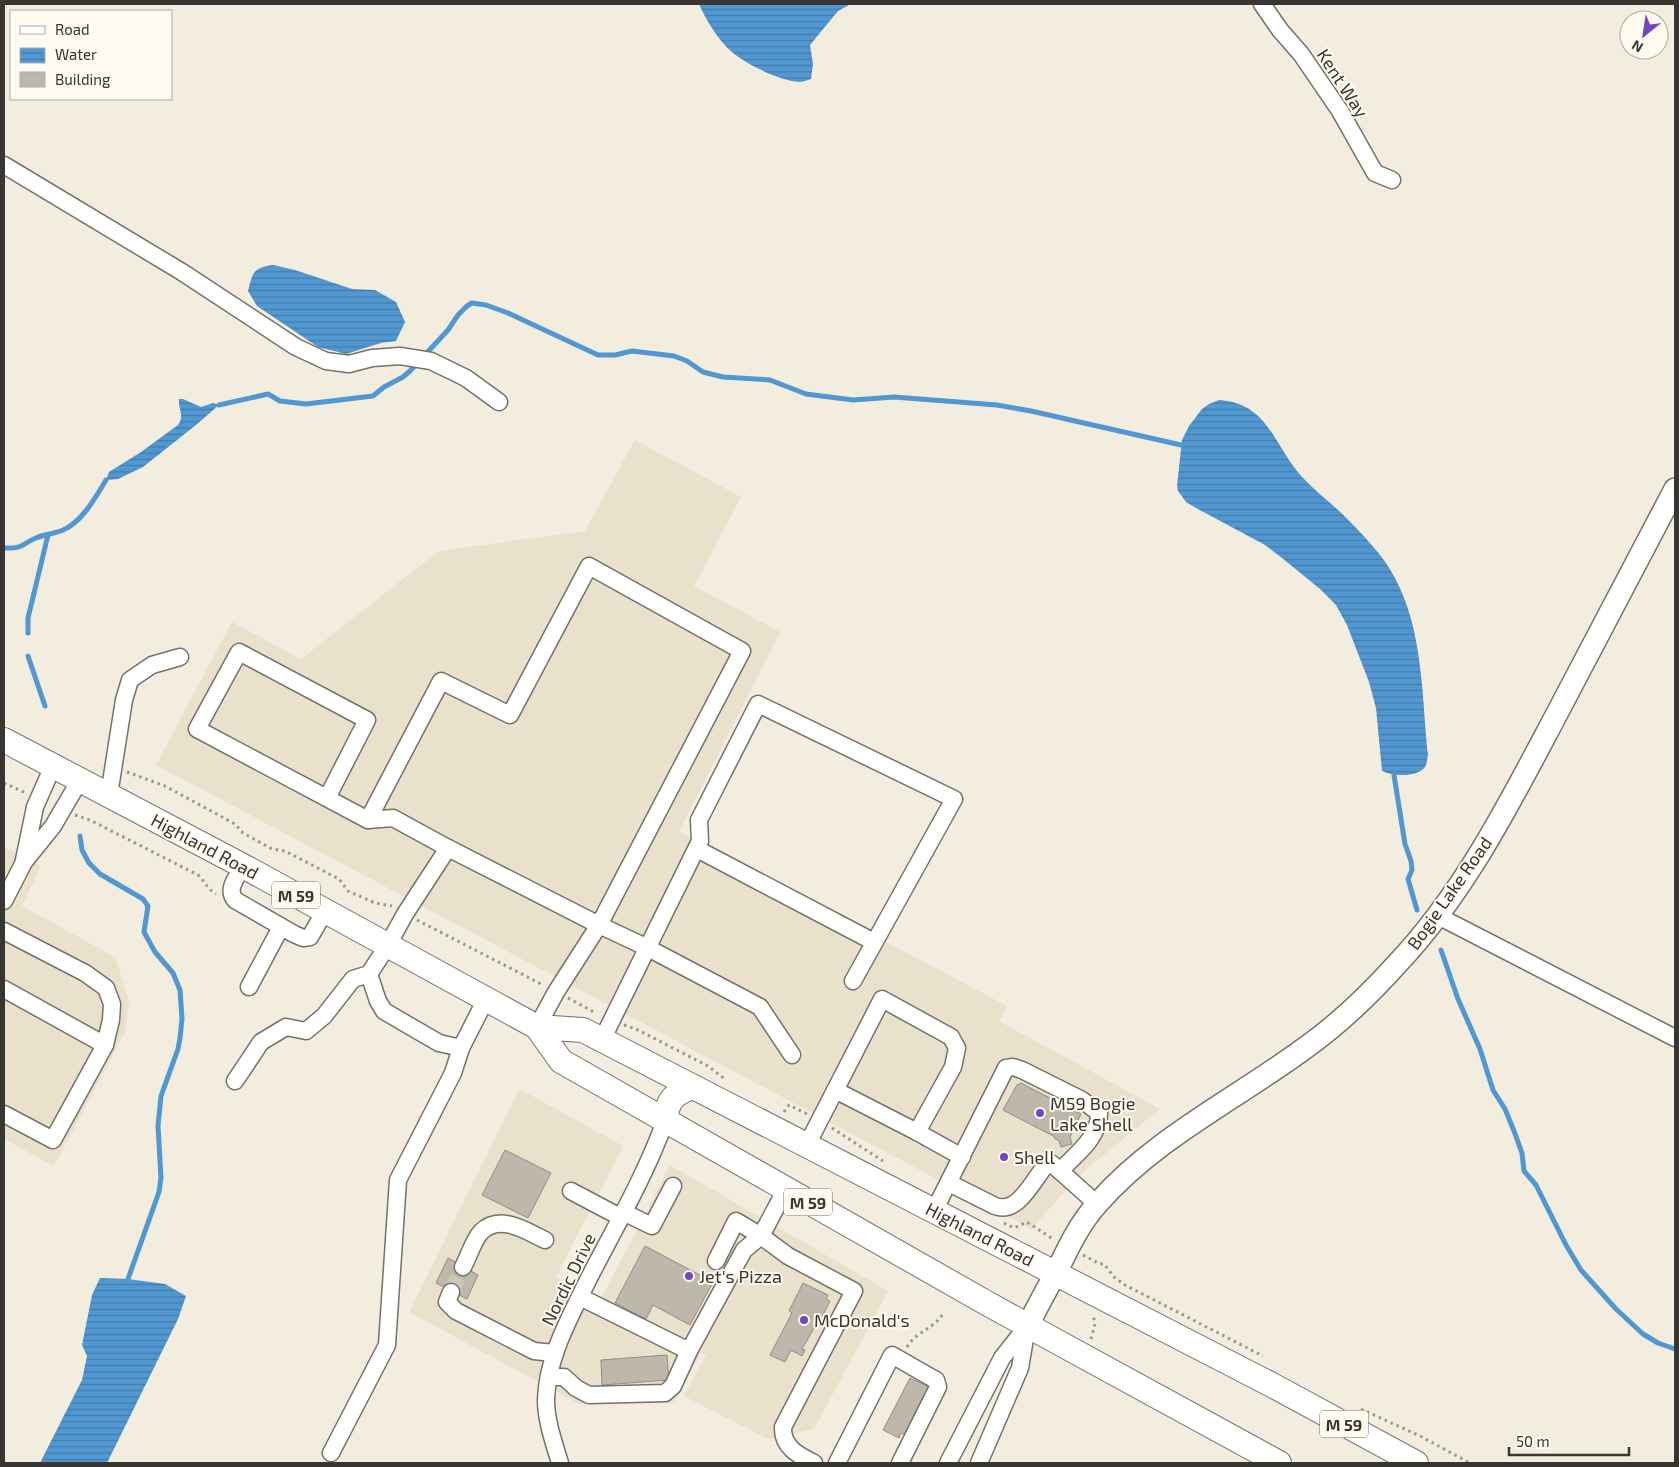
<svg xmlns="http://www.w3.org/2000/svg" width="1679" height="1467" font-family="'Exo 2',sans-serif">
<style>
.built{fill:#e9e1cc}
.water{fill:url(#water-rules)}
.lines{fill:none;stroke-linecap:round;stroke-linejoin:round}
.stream{stroke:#5197d1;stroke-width:5}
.building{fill:#bdb8ab;stroke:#938d81}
.minor-tunnel{stroke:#cdc8bc;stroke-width:16;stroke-dasharray:16 8;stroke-linecap:butt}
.minor-casing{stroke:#777266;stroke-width:19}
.major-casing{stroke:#777266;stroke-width:24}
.highway-casing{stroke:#777266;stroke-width:26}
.path{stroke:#9a968c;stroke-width:3;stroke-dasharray:2.5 4;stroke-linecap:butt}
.minor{stroke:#fff;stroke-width:16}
.major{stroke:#fff;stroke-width:21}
.highway{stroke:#fff;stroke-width:24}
.poi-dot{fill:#7346be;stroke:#fffaef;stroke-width:2}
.labels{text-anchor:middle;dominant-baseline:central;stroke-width:4;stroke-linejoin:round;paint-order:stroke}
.shield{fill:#fffaef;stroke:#747169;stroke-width:1}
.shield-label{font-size:16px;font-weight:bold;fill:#383630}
.street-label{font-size:18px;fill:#383630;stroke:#fffaef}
.poi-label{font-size:18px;fill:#383630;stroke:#fffaef;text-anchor:start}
</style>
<defs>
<pattern id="water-rules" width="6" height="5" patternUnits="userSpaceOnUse" patternTransform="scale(1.25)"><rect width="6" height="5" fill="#5197d1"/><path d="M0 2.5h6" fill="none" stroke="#447caa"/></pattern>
</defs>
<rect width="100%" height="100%" fill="#f2eddf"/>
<g class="built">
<path d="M635 440 741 497 694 586 780 632 679 832 1007 1006 999 1021 1160 1109 1084 1171 1031 1229 156 765 232 622 301 659 439 551 585 531Z"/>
<path d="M4 847 41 866 22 906 115 957 129 1000 125 1032 54 1166 4 1139Z"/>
<path d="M520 1089 623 1146 556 1277 701 1353 674 1403 579 1404 409 1312Z"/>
<path d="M670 1165 888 1291 814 1429 768 1439 684 1396 706 1355 601 1299Z"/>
</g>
<g class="water">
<path d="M699 4H851L838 11 810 45 813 64 811 79C807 80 803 82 799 82 779 80 747 65 732 52 718 40 706 20 699 4Z"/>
<path d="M273 265 295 270 352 289 375 290 396 302 405 322 396 341 381 343 346 354 318 347 257 306 248 291C253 273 252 268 273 265Z"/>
<path d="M179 399H183L201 407 213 403 219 405 196 425 143 467 118 479 106 480 109 472 141 452 178 425C185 416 178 409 179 399Z"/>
<path d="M1219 400C1266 403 1272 440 1297 471 1309 486 1324 497 1338 510 1352 523 1368 540 1380 555 1424 611 1421 688 1428 755 1427 759 1427 764 1425 767 1417 778 1392 776 1382 771L1376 708 1369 682 1347 625 1336 605 1320 589 1282 558 1265 545 1196 508 1186 502 1178 491 1177 486 1182 440 1189 426 1202 409 1209 404Z"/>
<path d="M100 1278 128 1279 165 1284 186 1296 178 1319 107 1463H40L82 1380 87 1356 82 1345 92 1295Z"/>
</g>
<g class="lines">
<g class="stream">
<path d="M219 405 268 394 280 401 306 404 373 396 384 387 403 377 410 371 448 330 458 315 467 306 472 303 486 305 508 313 598 355H615L632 351 674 356 687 361 703 372 723 377 770 380 806 394 853 400 894 397 997 405 1031 411 1181 445"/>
<path d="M4 548C24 549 21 544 36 538 45 534 54 534 63 530 82 522 96 497 106 480"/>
<path d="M28 633V618L48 535"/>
<path d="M28 656 45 706"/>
<path d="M1394 775 1405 844 1411 861 1412 870 1408 879 1417 910"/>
<path d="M80 836 82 850 89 863 100 874 143 899 148 906 144 932 155 952 173 973 180 990 182 1019 180 1038 178 1049 161 1096 158 1126 161 1178 159 1192 128 1279"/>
<path d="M1441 950 1458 999 1480 1049 1493 1090 1505 1109 1514 1131 1522 1153 1524 1171 1536 1185 1566 1245 1581 1270 1616 1309 1643 1334 1658 1343 1675 1349"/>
</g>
</g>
<g class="building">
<path d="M1021 1083 1081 1114 1070 1137 1072 1144 1061 1147 1059 1141 1054 1138 1055 1137 1003 1110 1017 1085Z"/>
<path d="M505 1150 551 1173 528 1218 482 1195Z"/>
<path d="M645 1246 713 1282 690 1325 653 1305 646 1319 615 1303Z"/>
<path d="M448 1258 478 1275 467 1299 436 1283Z"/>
<path d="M803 1283 828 1295 826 1299 830 1301 816 1329 814 1328 802 1349 805 1350 802 1356 791 1350 785 1362 770 1355 792 1313 789 1311Z"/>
<path d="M667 1355 669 1380 602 1385 601 1360Z"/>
<path d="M910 1378 929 1387 905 1435 901 1433 899 1438 883 1430Z"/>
</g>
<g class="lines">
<path class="minor-tunnel" d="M451 1292 463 1267"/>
<g class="minor-casing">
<g id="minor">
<path d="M1262 4 1280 30 1301 54 1340 111 1375 173 1392 180"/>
<path d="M4 165 182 272 296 347 326 361 349 364 372 358 400 356 431 361 466 378 499 402"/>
<path d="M109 795 124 700 130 680 152 665 180 657"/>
<path d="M368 820 393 818 448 848"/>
<path d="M697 849 874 942"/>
<path d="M24 860 35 807 53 766"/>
<path d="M243 866C237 877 226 889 235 900L294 934 303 938 310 937 325 911"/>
<path d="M4 901 24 862 53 826 80 780"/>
<path d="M1438 916 1675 1038"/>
<path d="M4 931 85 973 106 988 112 1004 111 1020 105 1045"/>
<path d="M369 974 378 1001 384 1011 439 1043 461 1048"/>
<path d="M249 987 281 927"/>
<path d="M4 989 105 1045 53 1140 4 1114"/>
<path d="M537 1027 556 992 599 925 648 948 760 1007 792 1055"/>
<path d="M602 1040 700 841 699 820 758 704 954 799 853 981"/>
<path d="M235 1081 261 1042 286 1027 306 1031 324 1016 353 979 369 974 388 945 405 914 448 848 599 925 742 651 589 566 510 715 441 681 368 820 197 729 239 652 367 720 327 798"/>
<path d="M917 1132 962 1157"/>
<path d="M807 1145 882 999 951 1037 957 1048 953 1067 917 1132 835 1090"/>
<path d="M949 1183 995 1206C1018 1215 1033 1180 1046 1165L1051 1163 1097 1204"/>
<path d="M571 1191 620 1217"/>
<path d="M934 1211 1006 1068 1013 1067 1022 1070 1082 1100 1099 1113C1100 1137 1075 1155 1060 1171"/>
<path d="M623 1212 652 1226 673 1186"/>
<path d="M716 1261 736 1221 761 1236 788 1256 854 1291 783 1427C782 1447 798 1455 814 1463"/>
<path d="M463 1267C468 1258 474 1239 481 1232 500 1213 526 1231 545 1240"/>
<path d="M451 1292 447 1302 456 1311 534 1351 554 1353"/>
<path d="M580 1297 689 1351 744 1250 761 1236 786 1189"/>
<path d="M550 1377H564L576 1388 589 1395 665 1393 673 1386 689 1351"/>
<path d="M331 1453 387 1345 398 1180 453 1073 461 1048 486 999"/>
<path d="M560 1463C554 1443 546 1421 546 1400 547 1358 569 1319 587 1282 614 1229 645 1177 665 1121"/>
<path d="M837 1463 892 1355 932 1378 936 1380 938 1387 900 1463"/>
<path d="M948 1463 1002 1358 1028 1325"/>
<path d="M979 1463 1020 1368 1027 1327"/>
</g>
</g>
<g class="major-casing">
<path id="major" d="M1028 1325C1037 1308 1046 1290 1056 1273 1068 1248 1079 1224 1098 1203 1155 1138 1236 1099 1305 1048 1339 1024 1369 995 1397 964 1463 894 1507 808 1552 723 1593 645 1634 567 1675 489"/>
</g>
<g class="highway-casing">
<g id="highway">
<path d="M4 740 243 866 537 1027 583 1030 1272 1385 1416 1463"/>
<path d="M537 1027 561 1061 990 1305 1279 1463"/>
<path d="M665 1121C667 1100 674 1093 693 1087"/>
</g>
</g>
<g class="path">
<path d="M127 772 165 786 235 824 243 833 272 849 285 851 339 879 348 891 375 903 392 906"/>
<path d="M4 783 26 793"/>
<path d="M75 815 90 820 198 875C205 881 207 889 216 894"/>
<path d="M417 920 543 985"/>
<path d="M568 998 594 1012"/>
<path d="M624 1025 636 1029 708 1066 726 1080"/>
<path d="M784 1112 789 1105 807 1114"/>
<path d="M832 1128 883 1161"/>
<path d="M1004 1223 1014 1228 1027 1222 1053 1239"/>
<path d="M1083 1255 1100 1264H1104L1114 1277 1125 1285 1263 1356"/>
<path d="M1091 1339 1095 1324 1093 1314"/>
<path d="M907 1347C917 1330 934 1330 944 1312"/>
<path d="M1361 1409 1420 1436 1470 1463"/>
</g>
<use href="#minor" class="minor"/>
<use href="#major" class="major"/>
<use href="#highway" class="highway"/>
</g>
<g class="poi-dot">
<circle cx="1040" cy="1113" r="5"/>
<circle cx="1004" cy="1157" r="5"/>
<circle cx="689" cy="1276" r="5"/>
<circle cx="804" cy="1320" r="5"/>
</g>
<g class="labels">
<g class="shield">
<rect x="272" y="881.5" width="48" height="27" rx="4"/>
<rect x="784" y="1188.5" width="48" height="27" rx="4"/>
<rect x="1320" y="1410.5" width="48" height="27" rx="4"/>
</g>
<g class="shield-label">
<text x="296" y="895">M 59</text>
<text x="808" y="1202">M 59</text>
<text x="1344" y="1424">M 59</text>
</g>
<g class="street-label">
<text transform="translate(1343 83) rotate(57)">Kent Way</text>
<text transform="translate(205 846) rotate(28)">Highland Road</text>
<text transform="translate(1449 893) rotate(-55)">Bogie Lake Road</text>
<text transform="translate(980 1234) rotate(27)">Highland Road</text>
<text transform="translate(568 1279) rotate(-64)">Nordic Drive</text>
</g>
<g class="poi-label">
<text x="1050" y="1103">M59 Bogie<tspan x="1050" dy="21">Lake Shell</tspan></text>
<text x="1014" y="1157">Shell</text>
<text x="699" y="1276">Jet's Pizza</text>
<text x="814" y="1320">McDonald's</text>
</g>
</g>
<rect width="1679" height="1467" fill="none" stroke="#383630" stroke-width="10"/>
<rect x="10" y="10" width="162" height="90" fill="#fffaef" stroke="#afaca3"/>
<rect x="20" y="26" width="25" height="8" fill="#ffffff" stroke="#afaca3"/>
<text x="55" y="35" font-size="15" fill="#383630">Road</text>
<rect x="20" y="48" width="25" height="15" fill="url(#water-rules)" stroke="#afaca3"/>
<text x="55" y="60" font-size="15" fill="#383630">Water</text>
<rect x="20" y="72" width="25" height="15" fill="#bdb8ab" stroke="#afaca3"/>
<text x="55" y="85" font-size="15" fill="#383630">Building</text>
<g transform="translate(1644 35) rotate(210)"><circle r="24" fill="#fffaef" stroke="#afaca3"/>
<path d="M0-4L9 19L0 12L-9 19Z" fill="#7346be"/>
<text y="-8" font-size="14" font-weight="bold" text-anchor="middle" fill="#383630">N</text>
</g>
<path d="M1509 1447v8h120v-8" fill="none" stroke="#383630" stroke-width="2.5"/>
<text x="1516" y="1447" font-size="15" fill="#383630" stroke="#fffaef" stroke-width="4" paint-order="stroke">50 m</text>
</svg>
